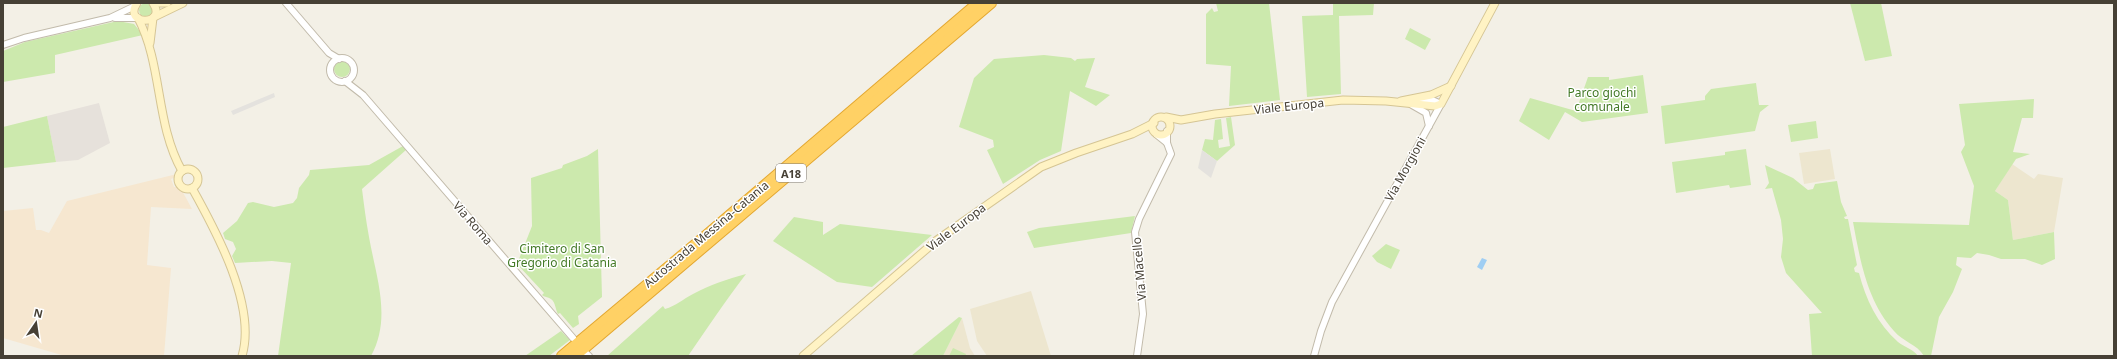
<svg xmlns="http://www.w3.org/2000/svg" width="2117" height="359" font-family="'Noto Sans',sans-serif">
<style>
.commercial{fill:#f6e7d0}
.industrial{fill:#e6e1db}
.education{fill:#ede6cf}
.green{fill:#cce9ad}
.parking{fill:#e4e2de}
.water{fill:#9fcef3}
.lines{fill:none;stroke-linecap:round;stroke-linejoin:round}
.tertiary-casing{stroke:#c2bbab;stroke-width:8}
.secondary-casing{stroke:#d5c594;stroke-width:9}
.motorway-casing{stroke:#e3a730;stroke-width:12}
.tertiary{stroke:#fff;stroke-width:6}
.secondary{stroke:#fff3c4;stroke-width:7}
.motorway{stroke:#ffd165;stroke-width:10}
.labels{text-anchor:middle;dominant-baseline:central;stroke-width:3;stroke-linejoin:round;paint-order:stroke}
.shield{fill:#fff;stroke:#7e7972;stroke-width:1}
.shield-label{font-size:11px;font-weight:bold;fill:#464035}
.park-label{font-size:12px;fill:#437a26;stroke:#fff}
.street-label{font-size:12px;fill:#464035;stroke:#fff}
</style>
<rect width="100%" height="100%" fill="#f3f0e6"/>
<path class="commercial" d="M177 174 176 177 171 179 174 187H180L192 209 151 207 147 265 171 268 164 356H65L3 338V211L33 208 36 230H41L49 233 67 201Z"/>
<path class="industrial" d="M99 103 110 143 78 160 56 162 47 116Z"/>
<g class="education">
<path d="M1830 149 1835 179 1804 184 1799 153Z"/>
<path d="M2012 164 2034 179 2038 174 2063 178 2054 232 2013 240 2008 200 1995 191Z"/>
<path d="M1031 291 1051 356H987L977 341 970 309Z"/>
<path d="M962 318 970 348 975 356H943Z"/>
</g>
<g class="green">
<path d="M1216 3H1269L1280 100 1229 106 1231 66 1206 64V14L1212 8 1214 12 1218 11Z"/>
<path d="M1333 3H1374L1373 15 1339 16 1341 94 1307 97 1302 16 1333 15Z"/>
<path d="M1850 3H1881L1892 56 1865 61Z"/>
<circle cx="146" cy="10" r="7"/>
<path d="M118 21 134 24 143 35 55 55V73L3 82V51L25 42Z"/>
<path d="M1410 28 1431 39 1425 50 1405 39Z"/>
<path d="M1044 55 1071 58 1075 61 1077 59 1095 58 1085 87 1110 95 1096 106 1070 91 1061 151 1040 160 1003 184 987 150 994 147 993 140 959 127 974 78 994 59Z"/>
<circle cx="342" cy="69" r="8"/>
<path d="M1643 75 1648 113 1582 122 1565 112 1549 140 1519 121 1530 98 1576 111 1588 77H1609V80Z"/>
<path d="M1756 83 1759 105H1769L1760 112 1755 131 1665 144 1661 106 1705 100V96L1711 89Z"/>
<path d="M2034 99 2033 118H2022L2013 152 2030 154 2016 159 1995 191 2008 200 2013 240 2054 232 2055 259 2042 265 2025 259H2001L1989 255 1977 253 1971 258 1957 257 1956 265 1962 269 1953 292 1939 317 1931 356H1924C1917 344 1903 342 1894 331 1867 301 1860 260 1853 222L1969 225 1974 186 1961 152 1965 145 1959 104Z"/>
<path d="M47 116 56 162 3 168V127Z"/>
<path d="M1231 117 1235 145 1217 161 1202 150 1205 139 1213 140 1215 120 1221 119 1223 139 1218 140 1219 148 1230 146 1226 118Z"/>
<path d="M1816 121 1818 138 1791 142 1788 125Z"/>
<path d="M403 146 406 150 362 189C364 205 366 221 369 237 376 277 392 318 371 356H278L291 263 272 261 235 263 232 256 236 249 233 242 225 239 223 233 237 221 248 203 253 202 274 207 293 203 297 198 299 188 309 175 310 170 369 165Z"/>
<path d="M598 149 602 297 578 316 579 324 573 328 560 313 558 314C555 309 556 303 551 299 548 297 544 297 542 295L544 293 517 264 532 226 531 178 562 168 563 165 587 156Z"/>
<path d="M1746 149 1751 185 1730 188 1729 185 1676 193 1672 162 1725 155V152Z"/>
<path d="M1765 165 1793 178 1808 190 1813 189 1815 184 1837 181 1841 202 1847 216 1844 217 1845 219H1848L1857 265 1854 268 1855 272 1859 273C1866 300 1877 323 1898 342 1904 347 1913 349 1918 356H1812L1809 314 1822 313 1786 273 1781 257 1783 239 1781 220 1772 188 1765 189 1769 183Z"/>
<path d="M1135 216 1131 233 1034 248 1027 232 1039 228Z"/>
<path d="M794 217 823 222V235L840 224 932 235 872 287 837 282 773 241Z"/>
<path d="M1386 244 1400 250 1391 269 1377 262 1372 256Z"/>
<path d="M746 274C725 301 707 329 688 356H607L663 306 665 309C676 306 683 299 693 294 710 285 727 279 746 274Z"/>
<path d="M959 317 962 318 943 356H911Z"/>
<path d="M561 331 570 340 549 356H525Z"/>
<path d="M953 348 966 354 965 356H949Z"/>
</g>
<g class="parking">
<path d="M274 93 275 97 233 115 231 111Z"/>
<path d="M1202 150 1217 161 1211 178 1198 168Z"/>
</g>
<path class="water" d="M1482 258 1487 260 1482 270 1477 267Z"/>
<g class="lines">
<g class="tertiary-casing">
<g id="tertiary">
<path d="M286 3 329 53 339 59"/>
<path d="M115 18H138"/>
<path d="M3 45 24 38 110 18 135 6"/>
<circle cx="342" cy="70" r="12"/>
<path d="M345 81 363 95 573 338"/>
<path d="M1412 105 1426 113 1429 126"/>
<path d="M1157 135 1167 143"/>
<path d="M586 353 589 356"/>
<path d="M1137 356 1143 314 1135 232 1139 219 1171 154 1167 143V131"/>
<path d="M1314 356 1321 331 1332 302 1441 104 1432 100H1416"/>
</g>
</g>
<g class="secondary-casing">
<g id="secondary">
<path d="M137 3C122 26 168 26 153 3"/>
<path d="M159 3H167"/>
<path d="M154 17 183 3"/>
<path d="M138 18C163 66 155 123 182 171"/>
<path d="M150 43 153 18"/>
<path d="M1401 101 1431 95 1451 86"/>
<path d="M1166 117 1181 120 1215 114 1343 100 1386 101 1435 106 1441 104 1495 3"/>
<circle cx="1161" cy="126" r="9"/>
<circle cx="188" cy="179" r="10"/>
<path d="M192 188C216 231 257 306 242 356"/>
<path d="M803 356 937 240 1041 167 1076 153 1132 134 1154 123"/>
</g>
</g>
<g class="motorway-casing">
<g id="motorway">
<path d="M562 356 709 233 978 3"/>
<path d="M575 356 991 3"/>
</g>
</g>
<use href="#tertiary" class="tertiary"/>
<use href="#secondary" class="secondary"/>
<use href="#motorway" class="motorway"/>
</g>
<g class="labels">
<rect class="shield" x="776" y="164" width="30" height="18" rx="3"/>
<g class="shield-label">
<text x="791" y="173">A18</text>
</g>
<g class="park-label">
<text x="1602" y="92">Parco giochi<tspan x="1602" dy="14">comunale</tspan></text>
<text x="562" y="248">Cimitero di San<tspan x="562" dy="14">Gregorio di Catania</tspan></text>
</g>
<g class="street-label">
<text transform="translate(1289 106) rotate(-6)">Viale Europa</text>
<text transform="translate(1405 169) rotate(-61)">Via Morgioni</text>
<text transform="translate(473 223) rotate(49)">Via Roma</text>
<text transform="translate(956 227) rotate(-37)">Viale Europa</text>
<text transform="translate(706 234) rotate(-40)">Autostrada Messina-Catania</text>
<text transform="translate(1139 269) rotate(-95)">Via Macello</text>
</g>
</g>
<rect width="2117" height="359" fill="none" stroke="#464035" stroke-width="8"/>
<g transform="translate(36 323) rotate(13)" stroke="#ffffff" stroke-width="3" paint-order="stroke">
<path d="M0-3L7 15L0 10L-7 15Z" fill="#464035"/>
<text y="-6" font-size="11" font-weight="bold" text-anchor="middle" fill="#464035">N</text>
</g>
</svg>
